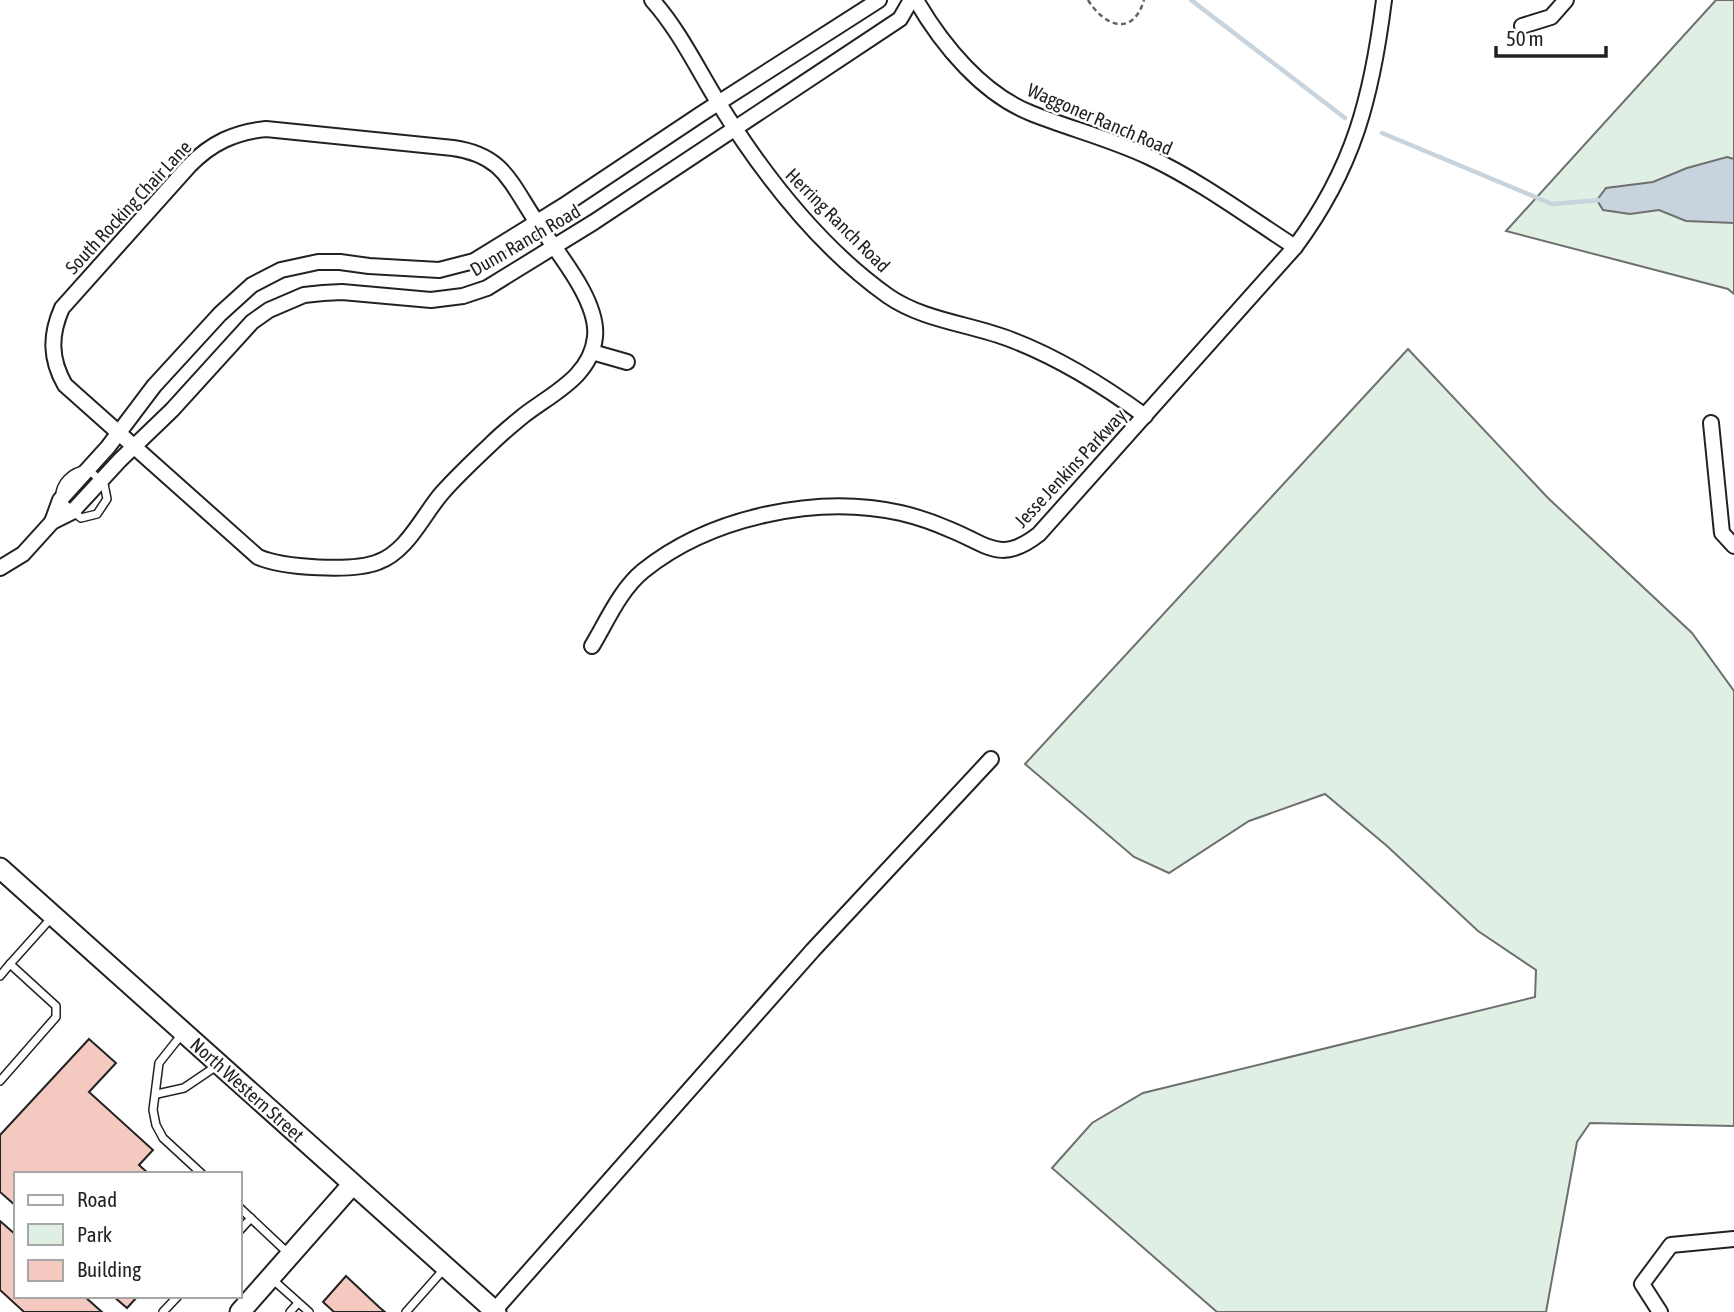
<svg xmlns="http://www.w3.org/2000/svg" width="1734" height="1312" font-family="'Asap Condensed',sans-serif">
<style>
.green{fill:#e0efe3;stroke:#6f6f6f;stroke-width:2}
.water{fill:#c7d3dd;stroke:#6f6f6f;stroke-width:2}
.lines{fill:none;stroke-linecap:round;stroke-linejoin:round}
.stream{stroke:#c7d3dd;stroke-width:4.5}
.building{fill:#f3c9c0;stroke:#222;stroke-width:2}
.lane-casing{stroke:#222;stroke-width:10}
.street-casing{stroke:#222;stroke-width:18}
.secondary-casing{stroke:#222;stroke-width:23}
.path{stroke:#646464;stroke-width:2.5;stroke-dasharray:5 3.5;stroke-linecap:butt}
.lane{stroke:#fff;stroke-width:7}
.street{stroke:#fff;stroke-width:14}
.secondary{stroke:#fff;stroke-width:19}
.labels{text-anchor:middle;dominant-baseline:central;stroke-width:5;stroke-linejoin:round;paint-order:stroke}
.street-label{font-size:19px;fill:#222;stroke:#fff}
</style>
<rect width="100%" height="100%" fill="#fff"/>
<g class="green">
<path d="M1716 0H1734V294L1728 289 1506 231Z"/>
<path d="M1408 349 1548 498 1692 633 1734 691V1126L1590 1123 1577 1142 1546 1312H1217L1052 1168 1092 1123 1143 1093 1535 997 1536 970 1478 931 1387 846 1325 794 1249 821 1169 873 1134 857 1025 764Z"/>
</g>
<path class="water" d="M1727 157 1734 159V223L1686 221 1659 210 1630 214 1603 210 1597 200 1606 188 1653 182 1687 168Z"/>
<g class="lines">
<g class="stream">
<path d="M1191 0 1345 118"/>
<path d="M1382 133 1552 204 1601 200"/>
</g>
</g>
<g class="building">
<path d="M89 1039 116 1063 89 1092 153 1150 139 1165 149 1174H16V1206L0 1192V1135Z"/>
<path d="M0 1221 16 1235V1296H84L102 1312H24L0 1290Z"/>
<path d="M346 1276 379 1307 385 1312H334L323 1302Z"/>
<path d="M113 1296H138L127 1308Z"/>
</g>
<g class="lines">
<g class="lane-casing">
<g id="lane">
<path d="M88 469 104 484 107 499 97 514 81 518 60 500C58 483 72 471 88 469Z"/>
<path d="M0 976 10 964"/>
<path d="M182 1034 159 1063 153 1110 156 1125 163 1138 202 1174"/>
<path d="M0 1081 56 1017V1006L10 964 53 916"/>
<path d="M157 1094 184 1088 218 1065"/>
<path d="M240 1208 290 1255"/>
<path d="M240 1230 251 1218"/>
<path d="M271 1278 309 1312"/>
<path d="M163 1312 178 1296"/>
<path d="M290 1312 298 1303"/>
<path d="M406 1312 445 1268"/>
</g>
</g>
<g class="street-casing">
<g id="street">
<path d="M652 0C679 30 697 68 718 102 762 173 819 247 888 296 924 321 972 324 1012 340 1059 358 1104 386 1145 416"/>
<path d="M916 0C942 45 983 95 1033 114 1071 129 1111 139 1149 157 1200 181 1247 216 1295 247"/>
<path d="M1522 26 1551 17 1566 0"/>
<path d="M266 129 453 148C503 155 510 182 536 221 555 250 599 300 595 337 591 377 551 394 523 416 512 425 501 434 491 444 474 460 457 476 442 493 423 515 407 552 378 562 353 572 283 568 258 557L65 385C50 359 50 335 62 308L189 166C211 143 235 132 266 129Z"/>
<path d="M592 352 627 362"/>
<path d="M1711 423 1722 533 1734 546"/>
<path d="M52 522 60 500 108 447 154 386 220 314 252 285 281 270 318 262H340L369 266 439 270 474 261 563 206 701 114 879 0"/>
<path d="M0 568 23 554 52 522 72 512 120 460 172 410 252 322 269 310 304 295 323 293 342 292 431 300 463 296 487 288 594 222 900 19 911 0"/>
<path d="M592 646C607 621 620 590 643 571 710 517 817 494 901 513 918 517 935 523 951 530 988 545 1001 564 1039 534L1295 247C1354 168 1372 96 1384 0"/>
<path d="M494 1311 813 950 991 759"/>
<path d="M1660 1312 1642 1284 1671 1245 1734 1239"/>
</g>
</g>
<g class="secondary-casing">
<g id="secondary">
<path id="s1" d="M0 868 496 1312"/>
<path d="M240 1312 352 1185"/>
</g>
</g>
<path class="path" d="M1088 0C1105 27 1133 37 1144 0"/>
<use href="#lane" class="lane"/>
<use href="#street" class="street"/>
<use href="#secondary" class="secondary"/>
</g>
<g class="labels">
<g class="street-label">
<text transform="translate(1100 119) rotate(23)">Waggoner Ranch Road</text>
<text transform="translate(128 207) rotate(-47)">South Rocking Chair Lane</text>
<text transform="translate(838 220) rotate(45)">Herring Ranch Road</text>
<text transform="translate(525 240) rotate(-30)">Dunn Ranch Road</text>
<text transform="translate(1070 468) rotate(-47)">Jesse Jenkins Parkway</text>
<text stroke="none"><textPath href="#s1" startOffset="332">North Western Street</textPath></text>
</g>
</g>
<rect x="14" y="1172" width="228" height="126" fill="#ffffff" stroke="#a7a7a7" stroke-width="2"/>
<rect x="28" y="1195" width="35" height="10" fill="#ffffff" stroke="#a7a7a7" stroke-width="2"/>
<text x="77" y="1207" font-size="21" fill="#222222">Road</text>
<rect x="28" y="1224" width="35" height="21" fill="#e0efe3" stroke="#a7a7a7" stroke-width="2"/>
<text x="77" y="1242" font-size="21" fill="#222222">Park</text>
<rect x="28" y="1260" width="35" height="21" fill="#f3c9c0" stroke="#a7a7a7" stroke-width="2"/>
<text x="77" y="1277" font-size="21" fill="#222222">Building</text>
<path d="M1496 46v10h110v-10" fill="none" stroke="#222222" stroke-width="3.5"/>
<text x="1506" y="46" font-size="21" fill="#222222" stroke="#ffffff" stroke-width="5" paint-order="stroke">50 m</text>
</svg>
